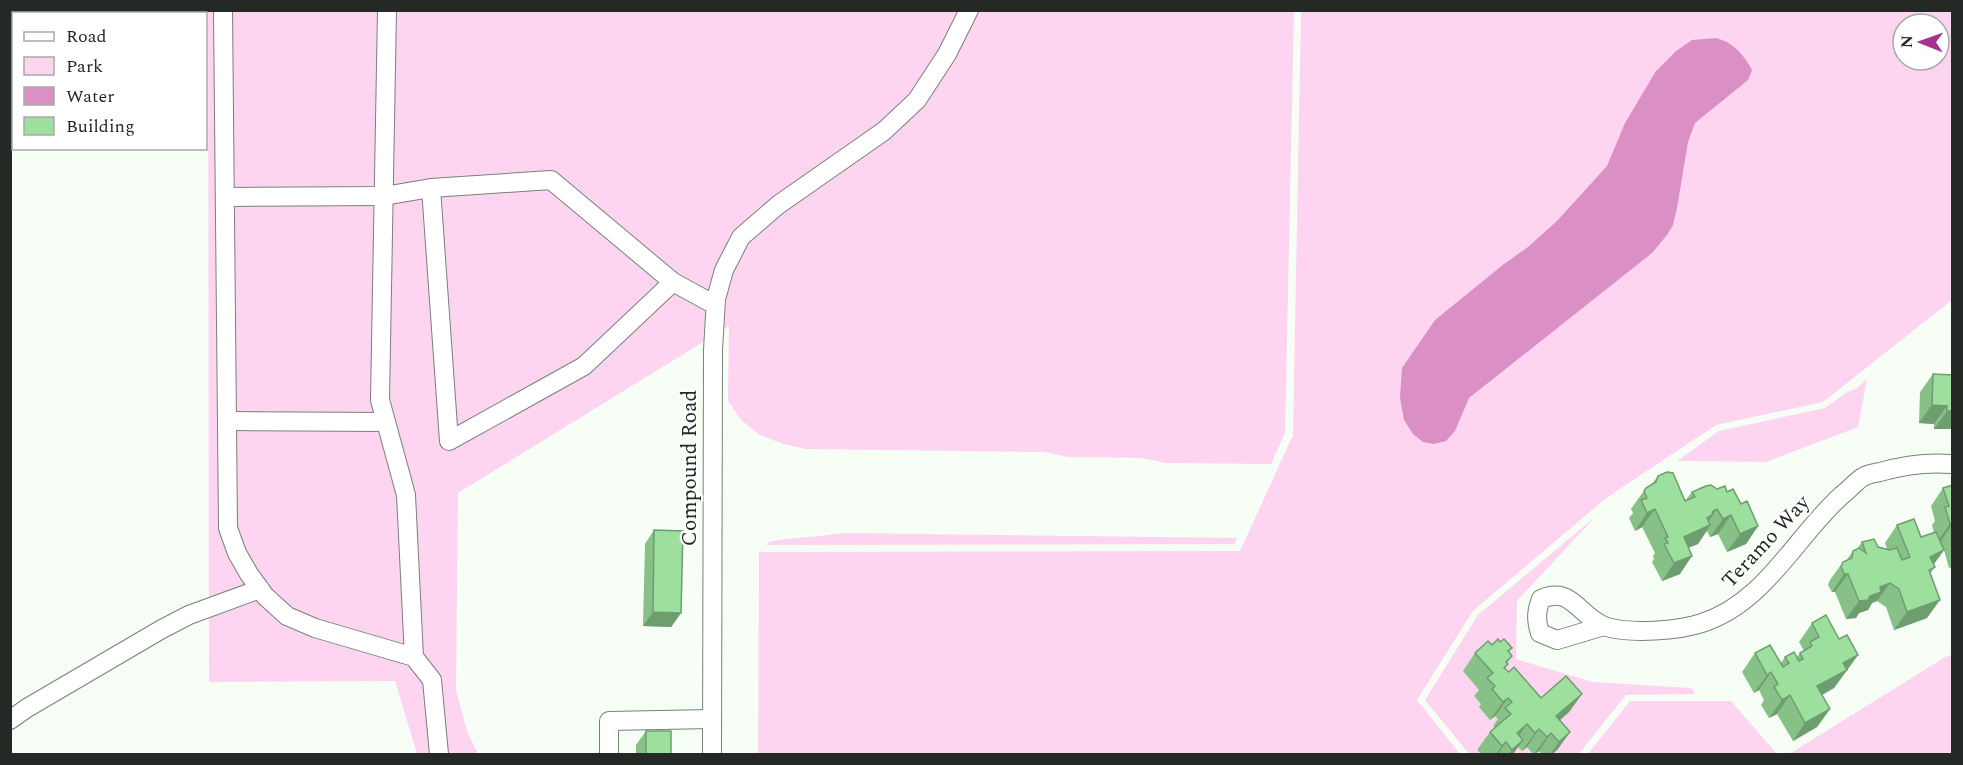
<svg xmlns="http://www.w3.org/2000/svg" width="1963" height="765" font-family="Spectral,serif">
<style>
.green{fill:#fdd5f1;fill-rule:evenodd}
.water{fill:#da8fc5}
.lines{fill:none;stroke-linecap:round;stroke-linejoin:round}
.minor-casing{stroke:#788177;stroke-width:20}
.minor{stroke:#fff;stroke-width:18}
.wall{fill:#87c188}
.shaded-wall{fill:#6e9d6f}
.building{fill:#9de09e;stroke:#6e9d6f;stroke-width:1.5}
.labels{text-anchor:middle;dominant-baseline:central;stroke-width:4.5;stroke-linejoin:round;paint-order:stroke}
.street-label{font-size:21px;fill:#252925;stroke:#fff}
</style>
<rect width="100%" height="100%" fill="#f6fef5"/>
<g class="green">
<path d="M208 11H1294L1285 433 1271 464 1166 463 1142 458 1068 457 1044 452 806 449 783 444 760 435 741 420 728 401 729 326 458 493 456 690 467 731 478 754H417L395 681 209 682Z"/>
<path d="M1301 11H1952V300L1823 402 1716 425 1605 499 1473 611 1417 700 1460 754H758L759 552 1240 551 1293 435ZM1903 24H1939V60H1903Z"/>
<path d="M1867 379 1858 427 1766 462 1677 461 1719 431 1825 408 1847 392 1856 389Z"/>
<path d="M1595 517 1517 601 1516 659 1593 682 1692 688 1695 694 1626 695 1579 754H1469L1425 700 1478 615Z"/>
<path d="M843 533 1237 538 1235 544 766 545 768 542C793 537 818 537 843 533Z"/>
<path d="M1952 655V754H1789L1947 656Z"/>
<path d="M1630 701H1731L1777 754H1588Z"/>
</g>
<path class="water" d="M1716 38C1733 42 1744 55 1752 70L1748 80 1695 123 1688 142 1677 208 1673 225 1667 235 1652 253 1469 398 1455 431 1446 441 1434 444 1423 442 1413 434 1404 420 1400 398 1402 368 1435 320 1504 264 1528 247 1557 221 1607 166 1625 123 1656 71 1676 51 1692 40Z"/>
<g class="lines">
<g class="minor-casing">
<g id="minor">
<path d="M223 10 228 528 237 553 249 574 265 596 287 616 315 628 414 657 432 680 439 754"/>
<path d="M387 10 380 400 406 495 414 657"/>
<path d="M431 188 551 180 673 282 715 305"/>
<path d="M226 197 384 196 431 188 449 441 584 366 673 282"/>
<path d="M227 421 386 422"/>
<path d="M1604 626 1557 640 1540 633C1536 620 1536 612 1541 599 1573 585 1579 618 1607 627 1631 634 1678 631 1702 623 1765 603 1796 536 1842 495 1849 490 1856 481 1863 477 1868 474 1875 473 1880 472 1904 465 1928 462 1952 464"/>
<path d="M10 720 27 708 162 629 189 615 260 589"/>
<path d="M609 754V721L711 719"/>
<path d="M712 754 713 350 716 299 724 270 741 237 778 205 884 131 917 100 947 54 969 10"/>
</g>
</g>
<use href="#minor" class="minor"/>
</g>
<g class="wall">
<path d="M1953 346V429H1934V424L1919 423 1920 392 1933 374 1951 375Z"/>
<path d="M1658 476 1685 501 1692 492 1717 489 1727 492 1741 504 1758 526 1746 544 1727 552 1718 534 1710 537 1707 531 1698 544 1689 547 1680 574 1662 581 1652 562 1654 559 1653 556 1655 553 1642 527 1635 531 1629 518 1633 513 1631 509 1633 506 1646 488 1652 484Z"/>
<path d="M1953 485V567L1949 568 1944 550 1934 564 1935 567 1930 574 1927 618 1894 630 1886 607 1877 601 1872 603 1868 610 1859 613 1856 618 1846 619 1835 592H1832L1828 585 1830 580 1843 562 1846 561 1853 551 1857 549 1862 542 1887 549 1885 543 1897 525 1921 537 1934 533 1932 525 1935 521 1931 506 1943 488Z"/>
<path d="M654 530 681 613 671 627 643 626 645 544Z"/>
<path d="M1812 623 1839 639 1858 655 1834 688 1822 695 1830 709 1817 727 1793 741 1777 714 1769 718 1761 705 1764 700 1759 690 1754 693 1742 672 1755 653 1781 663 1785 657H1797L1800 653 1804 651 1799 642Z"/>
<path d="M1500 642 1512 648 1509 652 1512 656 1507 663 1505 668 1509 672 1541 698 1582 694 1569 712 1560 720 1570 732 1557 750 1552 754H1542L1539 751 1535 754H1533L1527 747 1522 751 1518 747 1513 754H1481L1477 750 1490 732 1495 728 1493 726 1498 719 1495 716 1490 720 1479 707 1481 704 1474 696 1479 690 1463 671 1475 653 1492 645Z"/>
<path d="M646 731 671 754H636V745Z"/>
</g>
<g class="shaded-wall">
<path d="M1932 405 1947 406 1934 424 1919 423Z"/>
<path d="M1947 411H1953V429H1934Z"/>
<path d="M1655 509 1642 527 1635 531 1647 513Z"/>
<path d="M1717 509 1704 528 1710 525 1698 544 1671 555 1684 537 1712 512Z"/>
<path d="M1731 515 1718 534 1710 537 1723 519Z"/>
<path d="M1953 523 1941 541 1937 542 1950 524Z"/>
<path d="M1758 526 1746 544 1727 552 1740 534Z"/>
<path d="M1944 550 1931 568 1930 557Z"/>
<path d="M1692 556 1680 574 1662 581 1674 563Z"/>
<path d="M1844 574H1848L1835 592H1832Z"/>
<path d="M1890 583 1877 601 1872 603 1868 610 1859 613 1856 618 1846 619 1859 601 1870 596 1880 587Z"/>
<path d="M1940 600 1927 618 1894 630 1907 612Z"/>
<path d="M653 612 681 613 671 627 643 626Z"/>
<path d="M1858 655 1834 688 1804 705 1817 686 1843 663Z"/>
<path d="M1771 672 1759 690 1754 693 1767 675Z"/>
<path d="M1582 694 1569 712 1544 734 1556 716Z"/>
<path d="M1790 695 1777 714 1769 718 1782 700Z"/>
<path d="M1508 698 1495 716 1490 720 1503 702Z"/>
<path d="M1830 709 1817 727 1793 741 1805 723Z"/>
<path d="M1527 724 1515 742 1517 733Z"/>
<path d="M1539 729 1527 747 1522 751 1535 733Z"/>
<path d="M1570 732 1557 750 1552 754H1550L1559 742Z"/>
<path d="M1551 733 1539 751 1534 754 1547 737Z"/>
<path d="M1523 740 1513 754H1509L1512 750Z"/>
<path d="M1506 742 1498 754H1496L1502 746Z"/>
</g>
<g class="building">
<path d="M1933 374 1953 375V411H1947V406L1932 405Z"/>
<path d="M1667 472 1673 473 1685 501 1695 497 1692 492 1706 486 1711 485 1717 489 1725 486 1727 492 1733 489 1741 504 1747 501 1758 526 1740 534 1731 515 1723 519 1717 509 1712 512 1713 514 1707 518 1710 525 1684 537 1692 556 1674 563 1664 544 1668 543 1665 538 1668 537 1655 509 1647 513 1641 500 1647 498 1644 491 1646 488 1656 482 1658 476Z"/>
<path d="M1953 485V523L1950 524 1945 507 1949 506 1943 488Z"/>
<path d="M1914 519 1921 537 1936 532 1944 550 1930 557 1935 567 1929 570 1940 600 1907 612 1899 589 1890 583 1880 587 1881 592 1870 596 1868 600 1859 601 1848 574H1844L1841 567 1843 562 1852 558 1853 551 1859 548 1866 553 1862 542 1874 539 1878 547 1890 550 1897 548 1902 560 1910 557 1897 525Z"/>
<path d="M654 530 683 531 681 613 653 612Z"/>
<path d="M1826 615 1839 639 1847 635 1858 655 1843 663 1847 670 1817 686 1830 709 1805 723 1790 695 1782 700 1774 687 1778 684 1771 672 1767 675 1755 653 1770 645 1783 667 1789 663 1785 657 1794 652 1799 661 1803 659 1800 653 1812 646 1810 642 1819 637 1812 623Z"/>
<path d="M1498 639 1500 642 1504 639 1512 648 1508 651 1512 656 1506 662 1508 664 1504 668 1509 672 1514 667 1541 698 1566 676 1582 694 1556 716 1570 732 1559 742 1551 733 1547 737 1539 729 1535 733 1527 724 1517 733 1523 740 1512 750 1506 742 1502 746 1490 732 1511 714 1505 708 1512 702 1508 698 1503 702 1492 689 1495 686 1487 678 1493 673 1475 653 1488 641 1492 645Z"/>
<rect x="646" y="731" width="25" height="23"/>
</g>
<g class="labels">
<g class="street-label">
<text transform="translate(690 468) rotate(-90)">Compound Road</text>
<text transform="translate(1766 542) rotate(-47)">Teramo Way</text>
</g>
</g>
<rect width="1963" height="765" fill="none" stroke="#252925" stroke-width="24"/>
<rect x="12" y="12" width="195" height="138" fill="#ffffff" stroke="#a8a9a8" stroke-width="1.5"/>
<rect x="24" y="32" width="30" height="9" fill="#ffffff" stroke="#a8a9a8" stroke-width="1.5"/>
<text x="66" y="42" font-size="18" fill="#252925">Road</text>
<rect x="24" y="57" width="30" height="18" fill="#fdd5f1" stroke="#a8a9a8" stroke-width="1.5"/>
<text x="66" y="72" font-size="18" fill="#252925">Park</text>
<rect x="24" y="87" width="30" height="18" fill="#da8fc5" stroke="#a8a9a8" stroke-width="1.5"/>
<text x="66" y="102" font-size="18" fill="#252925">Water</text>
<rect x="24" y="117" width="30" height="18" fill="#9de09e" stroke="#a8a9a8" stroke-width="1.5"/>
<text x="66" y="132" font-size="18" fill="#252925">Building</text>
<g transform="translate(1921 42) rotate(271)"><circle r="28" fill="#ffffff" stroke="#a8a9a8" stroke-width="1.5"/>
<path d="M0-4.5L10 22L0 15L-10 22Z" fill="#a5328c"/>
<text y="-9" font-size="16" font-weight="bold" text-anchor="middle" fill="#252925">N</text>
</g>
</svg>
